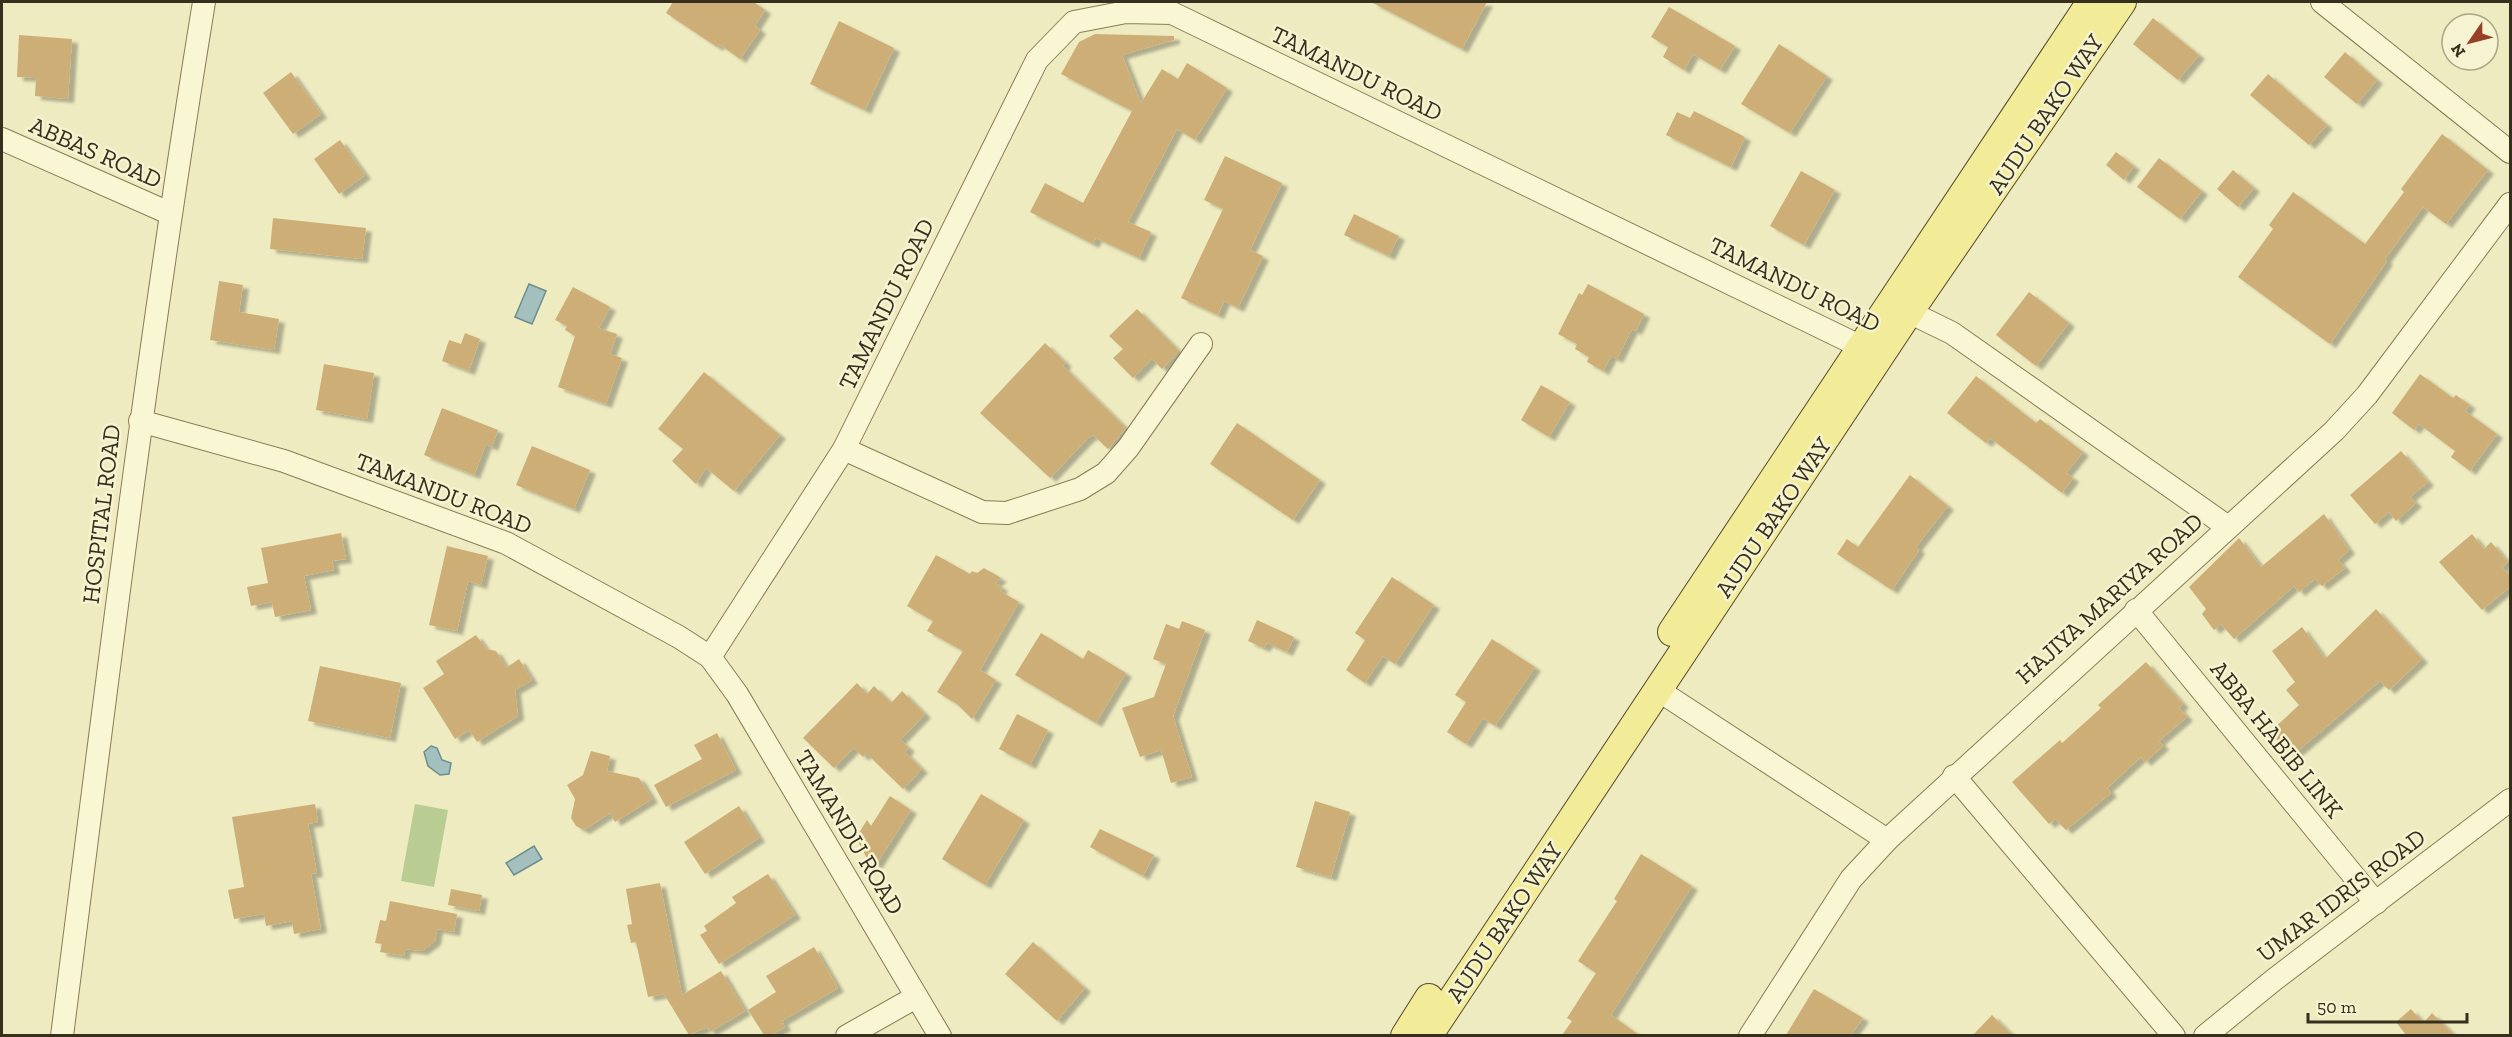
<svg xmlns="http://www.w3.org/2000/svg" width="2512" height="1037" font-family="'Zilla Slab',serif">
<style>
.green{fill:#b9cc94}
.water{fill:#a3c0be;stroke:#6a8e8e;stroke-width:1.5}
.building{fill:#cdae76;filter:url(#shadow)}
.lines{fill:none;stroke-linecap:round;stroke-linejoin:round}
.minor-casing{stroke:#887c58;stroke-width:24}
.major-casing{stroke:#55492d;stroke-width:30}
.minor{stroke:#f9f6d4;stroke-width:22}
.major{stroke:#f2eb97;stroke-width:28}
.labels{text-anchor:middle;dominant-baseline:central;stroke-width:5;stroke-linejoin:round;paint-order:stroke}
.street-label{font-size:24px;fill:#372f1d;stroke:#f6f3d0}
</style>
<defs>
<filter id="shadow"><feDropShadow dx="6" dy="4" stdDeviation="1.5" flood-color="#0004"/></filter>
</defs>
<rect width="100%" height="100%" fill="#eeebc0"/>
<path class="green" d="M415 804 448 810 434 887 401 881Z"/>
<g class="water">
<path d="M529 284 546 291 532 324 515 317Z"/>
<path d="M431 746 437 748 442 760 451 763 449 774 440 775 428 766 424 752Z"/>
<path d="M534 846 542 859 514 875 506 863Z"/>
</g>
<g class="building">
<path d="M673 2H754L765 10 755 26 760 30 740 59 719 44 717 47 666 13Z"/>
<path d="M1371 2H1487L1462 49Z"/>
<path d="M1669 7 1735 46 1720 70 1693 54 1684 70 1663 57 1668 47 1651 37Z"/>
<path d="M2153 18 2199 55 2178 80 2133 44Z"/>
<path d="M839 21 894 48 865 110 810 84Z"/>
<path d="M1095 34 1174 36V40L1122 55 1141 103 1162 69 1178 79 1187 63 1227 88 1195 140 1177 129 1128 222 1151 232 1139 258 1096 238 1093 244 1030 212 1045 183 1083 203 1132 111 1061 74 1079 42Z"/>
<path d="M19 35 72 39 68 99 35 96 36 78 17 77Z"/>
<path d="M1779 44 1827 76 1790 133 1741 104Z"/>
<path d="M2345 52 2377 80 2357 104 2324 77Z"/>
<path d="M291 72 321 114 293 134 263 93Z"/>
<path d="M2268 74 2327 125 2309 145 2250 95Z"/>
<path d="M1694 111 1745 137 1731 167 1666 135 1677 112 1690 118Z"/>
<path d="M2442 134 2488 170 2446 224 2423 207 2385 259 2387 261 2330 344 2238 277 2273 229 2269 225 2293 192 2365 244 2404 192 2401 189Z"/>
<path d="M340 140 365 175 339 194 314 159Z"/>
<path d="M2116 152 2134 166 2124 180 2106 165Z"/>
<path d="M1225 156 1282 183 1250 250 1263 256 1238 308 1224 301 1218 315 1181 298 1223 209 1204 200Z"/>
<path d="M2159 158 2202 191 2180 219 2137 187Z"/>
<path d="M2233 170 2254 188 2238 207 2217 189Z"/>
<path d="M1801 171 1835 190 1804 245 1770 226Z"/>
<path d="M1354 214 1399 236 1389 256 1344 235Z"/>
<path d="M273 218 366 228 362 259 270 249Z"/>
<path d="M219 281 243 285 239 312 279 319 274 350 210 340Z"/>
<path d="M1588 284 1644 314 1636 331 1632 329 1617 359 1611 356 1603 371 1587 362 1589 357 1575 349 1577 344 1558 334 1579 293 1582 295Z"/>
<path d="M573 287 610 307 599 328 617 334 610 354 622 358 606 404 558 387 575 336 565 330 567 326 555 320Z"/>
<path d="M2029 292 2069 323 2036 366 1996 335Z"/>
<path d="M1137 309 1179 351 1162 369 1152 359 1133 378 1113 358 1123 349 1109 336Z"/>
<path d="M465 333 480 339 469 371 442 361 449 340 461 344Z"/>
<path d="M1045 343 1066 363 1063 366 1126 428 1108 449 1093 435 1088 438 1050 478 980 413Z"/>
<path d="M324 364 374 373 367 419 316 410Z"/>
<path d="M704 372 780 435 734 491 706 468 696 484 672 461 683 449 658 429Z"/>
<path d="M2420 374 2453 398 2456 395 2470 405 2465 411 2497 434 2470 471 2451 457 2455 451 2419 424 2414 430 2392 413Z"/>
<path d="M1976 376 2036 423 2040 419 2083 452 2066 473 2073 478 2062 493 1990 438 1986 443 1947 413Z"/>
<path d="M1541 385 1570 402 1549 437 1521 420Z"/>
<path d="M442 408 498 430 492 447 486 444 474 475 424 455Z"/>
<path d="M1237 423 1320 480 1293 520 1210 464Z"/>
<path d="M532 446 590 470 574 509 516 485Z"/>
<path d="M2401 451 2428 482 2410 497 2416 503 2396 521 2389 512 2375 524 2350 495Z"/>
<path d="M1910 475 1948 506 1916 547 1919 550 1892 590 1837 554 1847 539 1858 547Z"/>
<path d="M2324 514 2349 550 2338 560 2345 568 2322 586 2315 579 2299 592 2294 586 2234 639 2221 624 2214 630 2202 614 2206 609 2189 587 2239 538 2261 567Z"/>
<path d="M341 533 346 559 332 561 334 570 304 576 311 610 275 617 272 602 251 606 247 587 268 583 261 548Z"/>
<path d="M2472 534 2484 549 2491 542 2508 562 2502 567 2511 577V586L2482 610 2439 562Z"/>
<path d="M447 546 488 556 481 585 468 581 457 631 429 625Z"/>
<path d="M936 555 970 574 972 571 977 573 984 568 1001 578 995 583 1002 587 1000 591 1019 602 980 670 996 680 972 719 957 704 937 692 963 651 927 631 933 621 907 606Z"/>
<path d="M1392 577 1434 605 1395 664 1383 656 1365 683 1346 670 1365 640 1355 633Z"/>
<path d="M2376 609 2422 659 2389 690 2380 681 2292 756 2270 732 2299 705 2286 690 2295 682 2272 651 2302 627 2325 659Z"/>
<path d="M1257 620 1294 637 1287 652 1267 643 1264 648 1248 641Z"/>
<path d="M1182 621 1205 630 1173 716 1192 777 1171 783 1161 750 1140 757 1122 708 1154 697 1166 664 1153 659 1166 624 1179 629Z"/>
<path d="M1041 633 1083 659 1088 650 1126 673 1096 723 1015 675Z"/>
<path d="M476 635 486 649 496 651 506 668 519 659 532 680 515 690 518 716 477 742 469 730 455 739 423 688 444 674 436 661Z"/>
<path d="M1492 639 1535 667 1495 726 1483 718 1466 744 1447 732 1466 702 1455 695Z"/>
<path d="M2146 662 2183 704 2179 708 2187 717 2159 741 2163 746 2145 762 2141 757 2107 788 2111 793 2066 830 2055 819 2049 824 2012 782 2060 740 2062 743 2101 708 2098 705Z"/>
<path d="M320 666 401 683 390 738 308 721Z"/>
<path d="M857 683 867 694 874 686 891 703 902 691 925 714 900 740 909 748 905 752 922 769 903 789 866 753 863 757 854 748 834 768 803 738Z"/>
<path d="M1017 714 1048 730 1030 765 999 749Z"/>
<path d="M717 733 736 770 666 807 654 785 702 759 694 745Z"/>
<path d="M591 751 610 756 607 771 639 778 652 799 615 822 610 813 584 830 576 826 571 818 575 799 567 785 583 775Z"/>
<path d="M981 794 1024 820 985 885 942 859Z"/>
<path d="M890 796 911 810 876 865 868 860 856 838 867 820 871 826Z"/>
<path d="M1315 801 1350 812 1331 877 1296 867Z"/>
<path d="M315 804 318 822 308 824 317 873 311 874 321 929 294 934 292 921 266 926 264 914 234 919 228 890 244 887 232 817Z"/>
<path d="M739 806 759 838 705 874 684 842Z"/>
<path d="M1100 829 1154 855 1143 876 1090 847Z"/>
<path d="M1641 854 1692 886 1611 1015 1639 1035H1562L1572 1021 1567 1018 1596 973 1578 961 1617 901 1614 899Z"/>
<path d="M768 874 795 915 719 964 700 935 707 931 704 926 736 903 732 897Z"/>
<path d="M660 883 682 995 721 971 745 1011 710 1032 707 1027 689 1035 664 994 648 997 636 942 631 943 627 925 632 924 626 889Z"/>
<path d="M451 889 482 895 479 911 448 905Z"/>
<path d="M390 901 457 914 454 932 437 929 435 941 422 951 405 949 404 956 380 952 382 944 375 943 380 920 386 921Z"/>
<path d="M1033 942 1085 988 1057 1021 1005 974Z"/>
<path d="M814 947 838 988 782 1021 785 1027 771 1035H764L748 1010 776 992 766 976Z"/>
<path d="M1814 989 1863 1018 1851 1035H1786Z"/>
<path d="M2411 1009 2423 1023 2432 1013 2454 1035H2406L2396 1022Z"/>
<path d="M1992 1015 2012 1035H1973Z"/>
</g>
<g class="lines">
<g class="minor-casing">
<g id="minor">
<path d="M2322 2 2510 152"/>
<path d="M2 139 169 213"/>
<path d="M1909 312 1952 333 2228 527"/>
<path d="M140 421 284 461 506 543 679 637 710 657"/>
<path d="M844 449 982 512 1007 513 1080 489 1106 473 1128 448 1201 344"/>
<path d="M2136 610 2376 903"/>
<path d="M1658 690 1887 840"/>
<path d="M1954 776 2174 1036"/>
<path d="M62 1036C106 690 148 345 204 2"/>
<path d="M847 1036 916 997"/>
<path d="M940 1036 737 694 710 657 844 449 1037 60 1074 22 1126 12 1172 13 1876 354"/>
<path d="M1750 1036 1851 879 1887 840 2334 431 2367 395 2510 204"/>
<path d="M2205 1036 2275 979 2510 800"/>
</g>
</g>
<g class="major-casing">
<g id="major">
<path d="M1672 632 2091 2"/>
<path d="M1405 1036 1429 998"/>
<path d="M1428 1036 1909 312 2122 2"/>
</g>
</g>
<use href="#minor" class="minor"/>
<use href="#major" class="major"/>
</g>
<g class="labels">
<g class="street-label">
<text transform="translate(1357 73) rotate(26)">TAMANDU ROAD</text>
<text transform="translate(2045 114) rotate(-56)">AUDU BAKO WAY</text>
<text transform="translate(96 152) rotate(24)">ABBAS ROAD</text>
<text transform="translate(1795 284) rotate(26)">TAMANDU ROAD</text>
<text transform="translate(886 304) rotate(-64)">TAMANDU ROAD</text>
<text transform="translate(444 493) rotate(21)">TAMANDU ROAD</text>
<text transform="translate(101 514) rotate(-83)">HOSPITAL ROAD</text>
<text transform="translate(1773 517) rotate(-56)">AUDU BAKO WAY</text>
<text transform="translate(2109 598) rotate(-42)">HAJIYA MARIYA ROAD</text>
<text transform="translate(2277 739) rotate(51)">ABBA HABIB LINK</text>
<text transform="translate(850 832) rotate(59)">TAMANDU ROAD</text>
<text transform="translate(2341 895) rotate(-37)">UMAR IDRIS ROAD</text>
<text transform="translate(1504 922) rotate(-56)">AUDU BAKO WAY</text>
</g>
</g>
<rect width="2512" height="1037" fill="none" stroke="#372f1d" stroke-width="6"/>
<g transform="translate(2470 42) rotate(235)"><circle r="28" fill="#f6f3d0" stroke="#aaa588" stroke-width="1.5"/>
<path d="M0-4.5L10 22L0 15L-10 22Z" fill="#974027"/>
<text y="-9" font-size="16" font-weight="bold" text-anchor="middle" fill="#372f1d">N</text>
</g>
<path d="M2308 1013v9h159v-9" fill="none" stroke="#372f1d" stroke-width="3"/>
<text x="2317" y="1013" font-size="18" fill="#372f1d" stroke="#f6f3d0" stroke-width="4.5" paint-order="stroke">50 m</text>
</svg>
